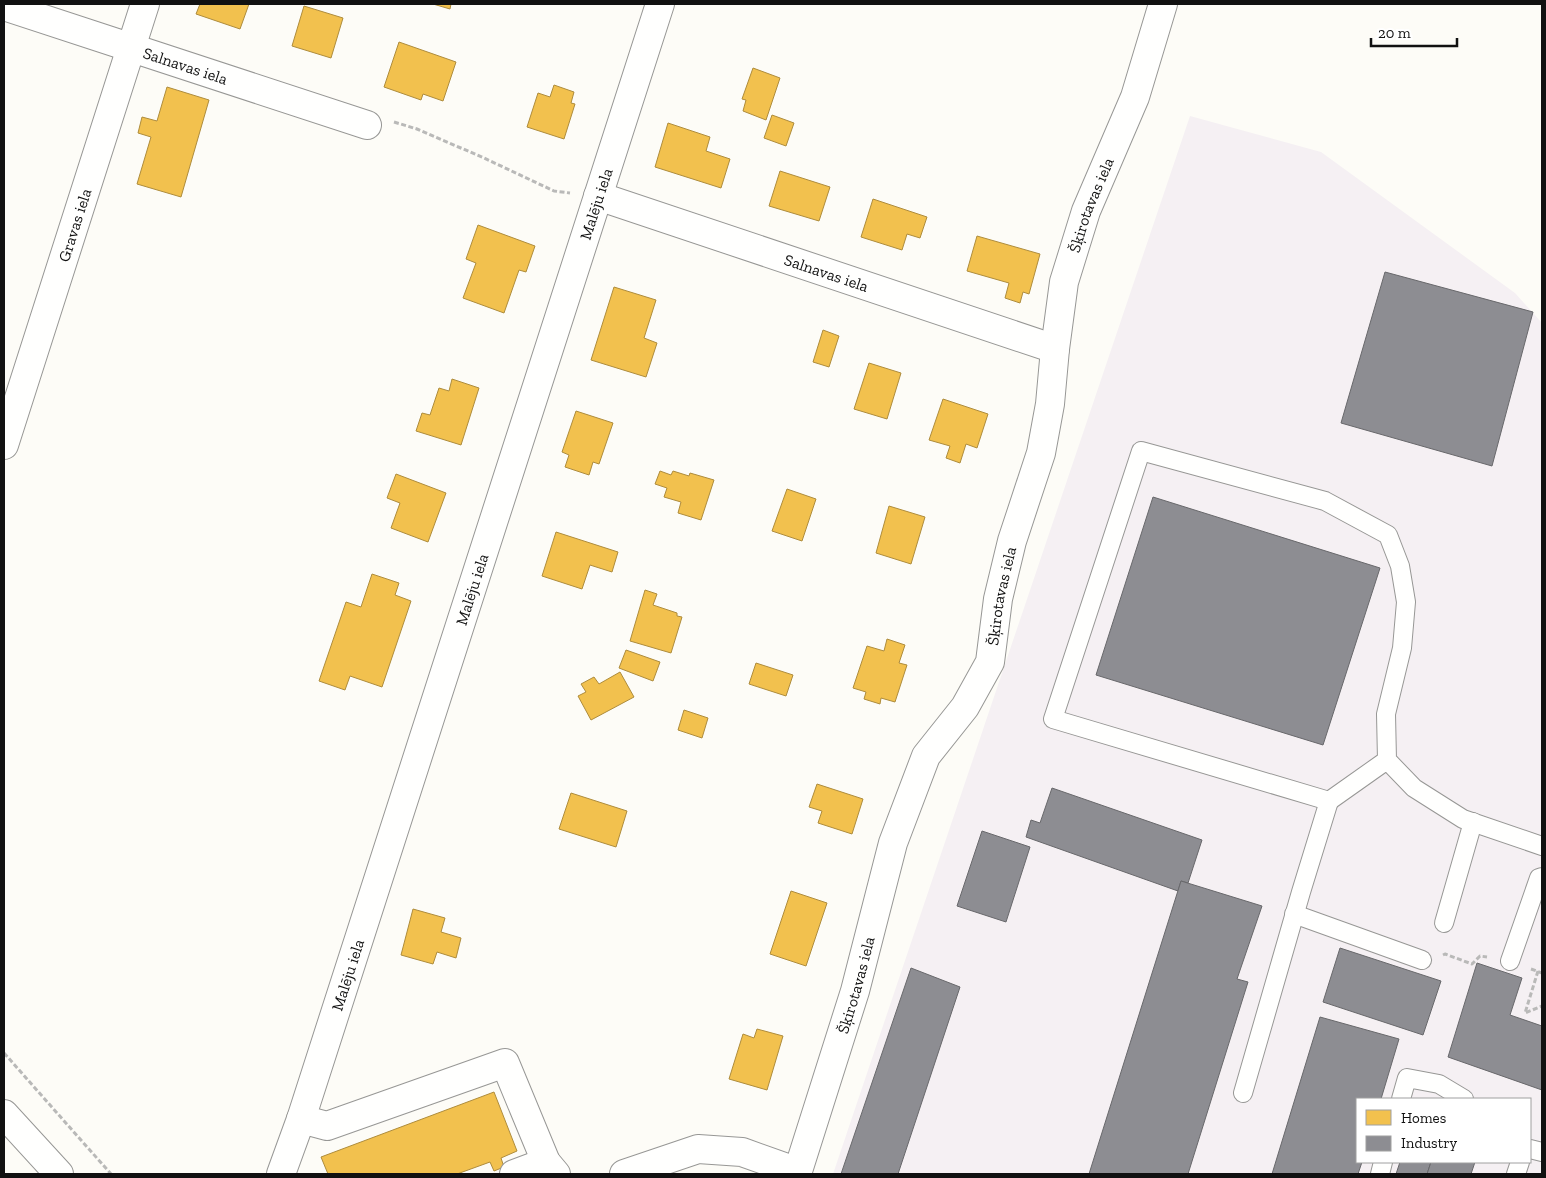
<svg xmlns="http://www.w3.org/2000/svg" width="1546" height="1178" font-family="'Zilla Slab',serif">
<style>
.industrial{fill:#f5f0f3;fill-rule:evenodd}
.homes{fill:#f2c14e;stroke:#ae8c3c}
.industry{fill:#8d8d92;stroke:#68686b}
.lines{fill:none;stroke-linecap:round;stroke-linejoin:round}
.lane-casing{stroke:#979795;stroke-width:20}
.street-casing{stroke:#979795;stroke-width:30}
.path{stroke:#b9b9b8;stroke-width:3;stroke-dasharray:5 2.5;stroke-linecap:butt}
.lane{stroke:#fffffe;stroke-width:18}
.street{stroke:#fffffe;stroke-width:28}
.labels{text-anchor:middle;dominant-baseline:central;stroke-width:5;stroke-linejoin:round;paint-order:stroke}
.street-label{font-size:16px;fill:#111;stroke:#fff}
</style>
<rect width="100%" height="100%" fill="#fdfcf7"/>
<path class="industrial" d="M1190 116 1321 152 1515 293 1542 323V1174H833ZM1357 1099H1530V1162H1357Z"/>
<g class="homes">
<path d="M200 4H249L240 29 196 14Z"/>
<path d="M433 4H451L450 9Z"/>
<path d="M304 6 343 18 331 58 292 46Z"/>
<path d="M399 42 456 62 443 101 423 94 421 100 384 87Z"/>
<path d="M753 68 780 78 766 120 743 111 746 100 742 99Z"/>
<path d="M554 85 574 92 571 103 575 104 564 139 527 127 538 93 550 97Z"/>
<path d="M167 87 209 100 181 197 137 184 151 137 138 133 142 117 157 121Z"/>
<path d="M772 115 794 123 786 146 764 138Z"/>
<path d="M668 123 710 137 706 151 730 159 721 188 655 167Z"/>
<path d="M780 171 830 187 819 221 769 206Z"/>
<path d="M873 199 927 217 920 238 907 234 902 250 861 237Z"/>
<path d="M478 225 535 246 526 272 519 270 504 313 463 298 476 263 466 259Z"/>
<path d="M977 236 1040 254 1029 294 1023 292 1020 303 1005 298 1009 283 967 271Z"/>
<path d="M614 287 656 300 644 338 657 343 646 377 591 360Z"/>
<path d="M823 330 839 336 829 367 813 362Z"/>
<path d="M869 363 901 373 887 419 854 409Z"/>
<path d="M452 379 479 388 461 445 416 431 422 413 430 415 439 388 449 391Z"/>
<path d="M943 399 988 414 977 448 966 444 960 463 946 458 950 446 929 440Z"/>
<path d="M576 411 613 423 599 464 593 462 589 475 565 467 569 455 562 452Z"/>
<path d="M660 471 671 475 673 471 689 476 690 473 714 480 701 520 678 513 681 502 664 497 667 488 655 484Z"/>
<path d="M396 474 446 493 428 542 391 528 400 503 387 498Z"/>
<path d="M787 489 816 499 802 541 772 531Z"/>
<path d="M889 506 925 517 911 564 876 553Z"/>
<path d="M556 532 618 552 612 572 590 565 582 589 542 576Z"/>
<path d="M372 574 399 583 395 595 411 601 382 687 350 676 345 690 319 681 346 602 361 607Z"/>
<path d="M645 590 657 594 653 605 677 613V616L682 617 671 653 630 641Z"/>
<path d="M887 639 905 645 899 663 907 665 895 702 881 698 880 704 864 699 866 692 853 688 867 646 884 651Z"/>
<path d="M626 650 660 662 653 681 619 668Z"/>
<path d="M756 663 793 675 786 696 749 684Z"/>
<path d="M620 672 634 697 591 720 578 696 586 692 581 684 594 677 599 684Z"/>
<path d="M684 710 708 718 702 738 678 730Z"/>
<path d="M817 784 863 799 852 834 818 823 822 811 809 807Z"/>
<path d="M571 793 627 811 616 847 559 829Z"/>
<path d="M791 891 827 903 806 966 770 954Z"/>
<path d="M413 909 445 918 441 932 461 938 456 958 437 952 433 964 401 955Z"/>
<path d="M757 1029 783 1036 767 1090 729 1079 743 1034 754 1038Z"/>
<path d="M494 1092 517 1151 501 1158 504 1167 494 1171 490 1162 457 1174H328L321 1157Z"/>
</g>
<g class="industry">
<path d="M1385 272 1533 312 1492 466 1341 423Z"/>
<path d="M1153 497 1380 568 1323 745 1096 675Z"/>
<path d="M1052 788 1202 840 1188 883 1181 881 1178 891 1026 837 1031 820 1040 823Z"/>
<path d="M982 831 1030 847 1006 922 957 906Z"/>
<path d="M1181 881 1262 906 1237 979 1248 982 1188 1174H1089Z"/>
<path d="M1340 948 1441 981 1423 1035 1323 1002Z"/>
<path d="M1477 963 1522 978 1510 1015 1542 1026V1090L1448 1057Z"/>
<path d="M911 968 960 987 898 1174H841Z"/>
<path d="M1320 1017 1399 1039 1381 1099H1357V1162H1362L1358 1174H1272Z"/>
<path d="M1400 1162H1431L1427 1174H1396Z"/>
<path d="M1431 1162H1475L1471 1174H1427Z"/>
</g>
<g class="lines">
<g class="lane-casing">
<g id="lane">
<path d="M1387 760 1329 801 1053 719 1141 451 1325 501 1388 535 1400 566 1406 602 1402 648 1386 714 1387 760 1414 788 1463 819 1542 846"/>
<path d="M1294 914 1422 960"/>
<path d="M1444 923 1473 822"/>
<path d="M1510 961 1539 878 1542 877"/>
<path d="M1243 1093 1301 892 1329 801"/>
<path d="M1401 1099 1407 1078 1439 1084 1464 1099"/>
<path d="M1530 1149 1542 1152"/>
<path d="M1380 1174 1383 1162"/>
<path d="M1516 1174 1520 1162"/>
</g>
</g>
<g class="street-casing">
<g id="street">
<path id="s1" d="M4 6 367 125"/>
<path id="s2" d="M598 196 1055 349"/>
<path id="s3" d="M4 445 145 4"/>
<path d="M4 1114 59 1174"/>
<path d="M301 1119 327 1126 505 1063 546 1162 556 1174"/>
<path id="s4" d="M281 1174 301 1119 660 4"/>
<path d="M514 1174 546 1162"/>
<path d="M624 1174 698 1149 742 1152 798 1172"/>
<path id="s5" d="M797 1174 855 991 893 843 926 756 965 707 990 662 998 599 1012 541 1041 453 1050 404 1055 349 1064 282 1086 211 1135 97 1163 4"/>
</g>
</g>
<g class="path">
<path d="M394 122 417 129 484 158 554 191 570 193"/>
<path d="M1443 955 1445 954 1472 964 1480 956 1487 957"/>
<path d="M1531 969 1542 973"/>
<path d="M1538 971 1525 1013 1542 1006"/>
<path d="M4 1053 111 1174"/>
</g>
<use href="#lane" class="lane"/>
<use href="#street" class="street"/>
</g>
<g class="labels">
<g class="street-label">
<text stroke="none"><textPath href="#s1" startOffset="191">Salnavas iela</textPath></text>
<text stroke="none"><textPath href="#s4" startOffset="1020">Malēju iela</textPath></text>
<text stroke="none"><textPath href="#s5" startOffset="1022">Šķirotavas iela</textPath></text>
<text stroke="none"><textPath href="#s3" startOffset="231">Gravas iela</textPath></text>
<text stroke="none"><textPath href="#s2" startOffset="241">Salnavas iela</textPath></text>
<text stroke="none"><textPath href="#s4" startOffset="615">Malēju iela</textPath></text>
<text stroke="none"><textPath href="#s5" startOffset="619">Šķirotavas iela</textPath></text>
<text stroke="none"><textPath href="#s4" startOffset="210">Malēju iela</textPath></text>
<text stroke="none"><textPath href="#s5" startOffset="198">Šķirotavas iela</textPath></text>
</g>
</g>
<rect width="1546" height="1178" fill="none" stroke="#111111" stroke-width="10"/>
<rect x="1356" y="1098" width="175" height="65" fill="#ffffff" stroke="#a0a0a0"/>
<rect x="1366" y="1110" width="25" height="15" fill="#f2c14e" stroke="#a0a0a0"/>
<text x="1401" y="1123" font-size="15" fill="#111111">Homes</text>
<rect x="1366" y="1136" width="25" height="15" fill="#8d8d92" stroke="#a0a0a0"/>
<text x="1401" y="1148" font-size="15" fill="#111111">Industry</text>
<path d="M1371 38v8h86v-8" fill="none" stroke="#111111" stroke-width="2.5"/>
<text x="1378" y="38" font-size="15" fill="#111111" stroke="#ffffff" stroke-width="4" paint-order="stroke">20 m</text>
</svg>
